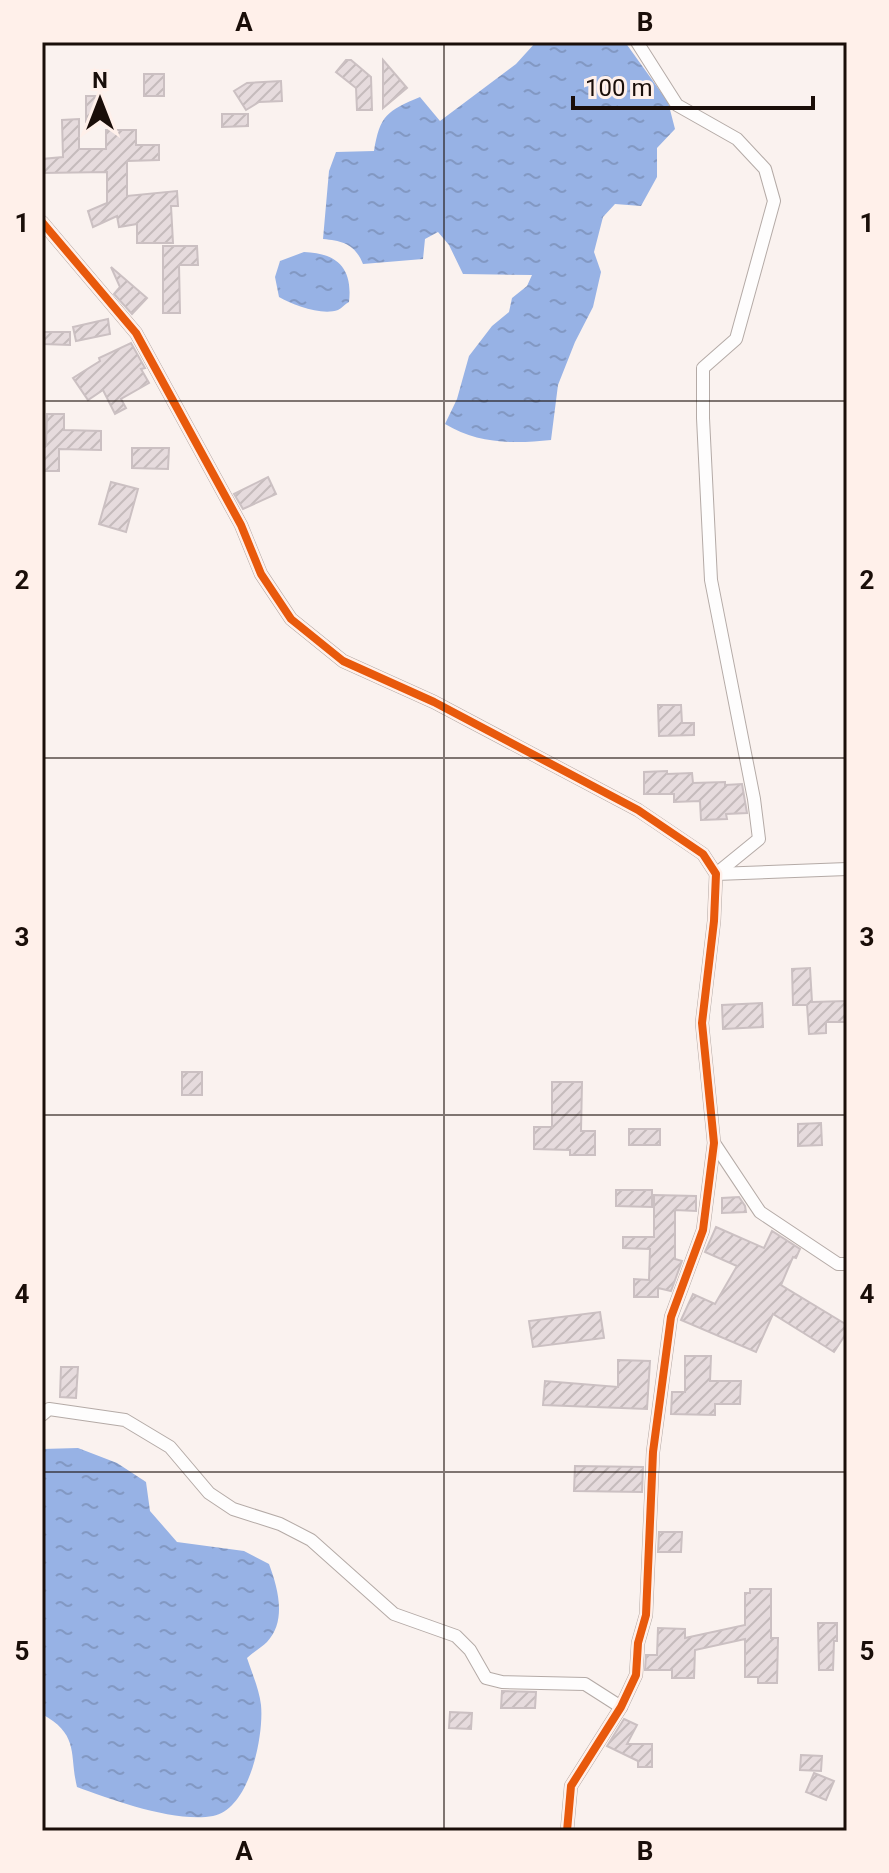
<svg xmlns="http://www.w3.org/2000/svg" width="889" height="1873" font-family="Roboto,sans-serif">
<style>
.water{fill:url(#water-ripples)}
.building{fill:url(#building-hatch);stroke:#cbc0c2;stroke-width:2}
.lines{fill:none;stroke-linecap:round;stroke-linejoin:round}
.minor-casing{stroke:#b4aaa6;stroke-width:14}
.minor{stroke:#fefdfd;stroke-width:12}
.cycleway-casing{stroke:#fff0ea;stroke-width:13}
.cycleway{stroke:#e8590c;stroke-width:8}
.grid{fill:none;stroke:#1a0e09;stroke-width:2;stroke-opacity:0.55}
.neatline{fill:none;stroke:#1a0e09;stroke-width:3}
.grid-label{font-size:26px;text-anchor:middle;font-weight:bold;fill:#1a0e09}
</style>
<defs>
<pattern id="water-ripples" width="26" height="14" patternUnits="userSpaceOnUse" patternTransform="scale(2)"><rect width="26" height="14" fill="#97b2e5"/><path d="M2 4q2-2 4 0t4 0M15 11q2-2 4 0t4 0" fill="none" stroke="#8298c3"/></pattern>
<pattern id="building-hatch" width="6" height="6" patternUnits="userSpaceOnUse" patternTransform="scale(2)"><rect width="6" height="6" fill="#e6dbdd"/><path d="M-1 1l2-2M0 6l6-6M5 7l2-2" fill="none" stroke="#c5bbbc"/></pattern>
</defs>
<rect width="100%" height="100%" fill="#faf2ef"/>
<g class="water">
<path d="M536 42H625L668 102 675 129 657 148V177L641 206 615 204 603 217 594 252 601 272 593 307 575 342 558 385 551 440C514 444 478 444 445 424L457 399 469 356 492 326 509 312 512 298 527 286 532 275 463 274 449 245 438 232 425 239 423 259 363 264C355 244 343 241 323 239L329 171 336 152 374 151C380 115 387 111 420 97L440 121 516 64Z"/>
<path d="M304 252C336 253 353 267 349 302 345 304 342 308 338 310 322 316 293 305 279 297L275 277 280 261Z"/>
<path d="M78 1448 117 1463 146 1482 150 1511 177 1542 244 1551 269 1564C278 1588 287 1621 267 1642 261 1648 253 1652 247 1658 252 1673 259 1689 261 1705 264 1735 250 1809 213 1816 176 1823 112 1800 77 1787 69 1754 80 1735 42 1714V1449Z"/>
</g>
<g class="building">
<path d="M346 60H351L371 77 372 110H357L356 88 336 72Z"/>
<path d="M383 60 407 88 383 108Z"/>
<rect x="144" y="74" width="20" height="22"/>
<path d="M281 81 282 101 259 102 246 110 234 91 247 83Z"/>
<rect x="86" y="96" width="13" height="26"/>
<path d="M222 114H248V126L222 127Z"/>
<path d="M79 119V149H106V130H136V145H159V160L127 161V196L177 191 178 206H171L173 243H137V224L119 227 117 216 93 227 88 211 107 203V172L42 173V159L63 157 62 120Z"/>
<path d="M163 246H197L198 265H179L180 313H163Z"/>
<path d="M111 267 147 298 132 314 114 294 120 287Z"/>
<path d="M108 319 110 334 76 341 73 327Z"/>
<path d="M43 332H70V345L43 344Z"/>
<path d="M131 343 145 368 141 369 149 383 121 399 126 408 115 414 103 390 88 400 73 378 100 361 99 358Z"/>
<path d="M47 414H64V430L101 431V450L59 449V471H42V445H46Z"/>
<path d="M132 448H169L168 469 132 468Z"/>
<path d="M268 477 276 494 243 509 234 494Z"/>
<path d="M111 482 138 489 126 532 99 524Z"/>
<path d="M658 705H681L682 723H694V735L659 736Z"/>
<path d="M667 771V774L692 773 693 783 725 782V785L742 784 747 813 726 814 727 819 701 820 700 801 674 802V794H644V772Z"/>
<path d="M810 968 812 1002 847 1001V1022H826V1033L809 1034 807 1005H793L792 969Z"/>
<path d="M762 1003 763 1027 723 1029 722 1005Z"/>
<rect x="182" y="1072" width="20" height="23"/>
<path d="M552 1082H582L581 1131H595V1155H570V1150L534 1149V1127H552Z"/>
<path d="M821 1123 822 1145 798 1146V1124Z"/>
<rect x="629" y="1129" width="31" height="16"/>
<path d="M616 1190H652V1207L616 1206Z"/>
<path d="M654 1195 696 1196V1211L675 1210V1259L682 1261 671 1291 658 1288V1297H634V1279L649 1280 650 1249 623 1248V1237H654Z"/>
<path d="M739 1197 745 1206 746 1212 722 1213V1198Z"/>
<path d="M716 1227 764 1248 772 1231 800 1249 796 1258 793 1257 781 1285 847 1325V1332L834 1352 773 1314 756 1352 681 1320 693 1294 715 1304 737 1266 705 1252Z"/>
<path d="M600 1312 604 1338 533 1347 529 1321Z"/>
<path d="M685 1356H711L710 1381H741L740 1404H715V1415L671 1414 672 1392H685Z"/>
<path d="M618 1360 650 1361 647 1409 543 1405 545 1381 618 1387Z"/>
<path d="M61 1367H78L76 1398 60 1397Z"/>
<path d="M575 1466 643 1467 642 1492 574 1491Z"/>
<path d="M659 1532H682L681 1552H658Z"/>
<path d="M750 1589H771V1638H778L777 1683H758V1677H745V1639L695 1650 694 1678H672V1670H645L646 1655H657L658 1628 685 1629V1638L745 1625V1593H750Z"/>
<path d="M818 1623H837V1641H834L833 1670H819Z"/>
<path d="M502 1691 536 1692 535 1708H501Z"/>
<path d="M450 1712 472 1713 471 1729 449 1728Z"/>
<path d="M624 1719 637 1725 627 1744H652V1767H638V1761L607 1746Z"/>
<path d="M801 1755 822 1756 821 1771 800 1770Z"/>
<path d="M814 1773 834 1781 826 1800 806 1792Z"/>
</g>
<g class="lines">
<g class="minor-casing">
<g id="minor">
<path d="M637 42 677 105 737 139 765 169 774 201 736 339 703 368V418L711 580 754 799 759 839 716 874"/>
<path d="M42 222 136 333 241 525 261 574 291 619 343 661 434 702 638 810 703 854 716 874 714 921 702 1023 714 1143 703 1230 671 1317 653 1452 646 1615 638 1643 636 1675 621 1707 571 1786 567 1831"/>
<path d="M716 874 847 869"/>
<path d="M714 1143 760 1212 838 1264H847"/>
<path d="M42 1415 49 1409 125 1420 170 1447 209 1493 233 1509 280 1524 311 1540 394 1614 456 1636 470 1650 486 1678 502 1682 585 1684 621 1707"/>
</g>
</g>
<use href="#minor" class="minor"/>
<g class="cycleway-casing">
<path id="cycleway" d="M42 222 136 333 241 525 261 574 291 619 343 661 434 702 638 810 703 854 716 874 714 921 702 1023 714 1143 703 1230 671 1317 653 1452 646 1615 638 1643 636 1675 621 1707 571 1786 567 1831"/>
</g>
<use href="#cycleway" class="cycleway"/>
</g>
<path class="grid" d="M444 42V1831M42 401H847M42 758H847M42 1115H847M42 1472H847"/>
<rect width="889" height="1873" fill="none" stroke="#fff0ea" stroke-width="88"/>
<g transform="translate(100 100)" stroke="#fff0ea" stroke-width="6" paint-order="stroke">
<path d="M0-6L14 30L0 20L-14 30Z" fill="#1a0e09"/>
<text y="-12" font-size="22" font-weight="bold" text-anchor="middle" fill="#1a0e09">N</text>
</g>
<path d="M573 96v12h240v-12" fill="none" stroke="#1a0e09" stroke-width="4"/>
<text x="585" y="96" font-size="24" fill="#1a0e09" stroke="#fff0ea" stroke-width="6" paint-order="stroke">100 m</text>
<rect x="44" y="44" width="801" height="1785" class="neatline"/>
<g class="grid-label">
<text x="244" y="31">A</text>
<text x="645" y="31">B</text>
<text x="22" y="232">1</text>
<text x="867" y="232">1</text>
<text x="22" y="589">2</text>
<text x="867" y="589">2</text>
<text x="22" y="946">3</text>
<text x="867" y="946">3</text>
<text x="22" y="1303">4</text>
<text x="867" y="1303">4</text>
<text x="22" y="1660">5</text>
<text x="867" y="1660">5</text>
<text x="244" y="1860">A</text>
<text x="645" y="1860">B</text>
</g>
</svg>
